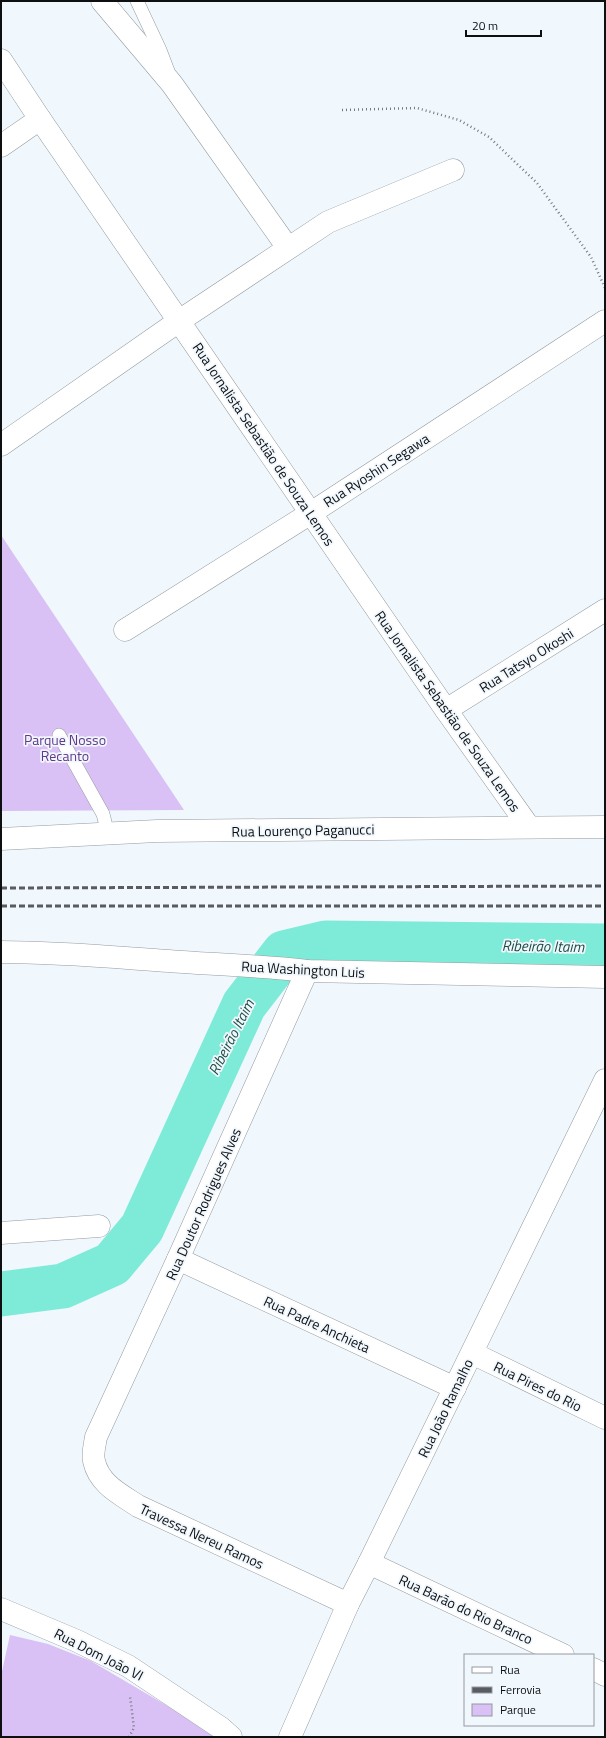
<svg xmlns="http://www.w3.org/2000/svg" width="606" height="1738" font-family="'Titillium Web',sans-serif">
<style>
.green{fill:#d9c0f5}
.lines{fill:none;stroke-linecap:round;stroke-linejoin:round}
.river{stroke:#7eebd8;stroke-width:45}
.service-casing{stroke:#949ba0;stroke-width:14}
.minor-casing{stroke:#949ba0;stroke-width:23}
.tertiary-casing{stroke:#949ba0;stroke-width:23}
.secondary-casing{stroke:#949ba0;stroke-width:23}
.path{stroke:#757a7d;stroke-width:2.5;stroke-dasharray:1 3;stroke-linecap:butt}
.service{stroke:#fff;stroke-width:13}
.minor{stroke:#fff;stroke-width:22}
.tertiary{stroke:#fff;stroke-width:22}
.secondary{stroke:#fff;stroke-width:22}
.rail{stroke:#585b5f;stroke-width:3;stroke-dasharray:6 3;stroke-linecap:butt}
.labels{text-anchor:middle;dominant-baseline:central;stroke-width:3.5;stroke-linejoin:round;paint-order:stroke}
.street-label{font-size:14px;fill:#0d0f11;stroke:#f0f7fd}
.park-label{font-size:14px;fill:#63378a;stroke:#f0f7fd}
.water-label{font-size:15px;font-style:italic;fill:#1e4e46;stroke:#f0f7fd}
</style>
<rect width="100%" height="100%" fill="#f0f7fd"/>
<g class="green">
<path d="M1 535 184 810 1 811Z"/>
<path d="M10 1635 48 1644 91 1661 220 1737H1V1676Z"/>
</g>
<g class="lines">
<path class="river" d="M1 1294 63 1286 112 1264 142 1228 244 1005 284 953 326 943 605 946"/>
<g class="service-casing">
<g id="service">
<path d="M137 1 160 50 168 71"/>
<path d="M59 735 103 814 108 834"/>
</g>
</g>
<g class="minor-casing">
<g id="minor">
<path d="M102 1 172 84 288 248"/>
<path d="M1 60 40 119 446 710 529 827"/>
<path d="M1 146 40 119"/>
<path d="M1 445 179 321 328 222 453 170"/>
<path d="M125 630 311 513 605 321"/>
<path d="M446 710 605 610"/>
<path d="M307 971 178 1259 96 1437C95 1444 92 1454 94 1461 99 1484 120 1494 138 1506L348 1604"/>
<path d="M1 1233 99 1226"/>
<path d="M178 1259 455 1388"/>
<path d="M472 1353 605 1418"/>
<path d="M369 1563 563 1655"/>
<path d="M593 1669 605 1675"/>
<path d="M290 1737 348 1604 369 1563 605 1080"/>
</g>
</g>
<g class="tertiary-casing">
<path id="tertiary" d="M1 952C62 952 122 958 183 962 224 965 266 966 307 971L605 977"/>
</g>
<g class="secondary-casing">
<g id="secondary">
<path d="M1 839 157 831 605 827"/>
<path d="M1 1609 77 1641 128 1666 221 1728 231 1737"/>
</g>
</g>
<g class="path">
<path d="M342 110 417 108 459 120 489 137 537 183 591 257 605 288"/>
<path d="M129 1737 134 1728 130 1696"/>
</g>
<use href="#service" class="service"/>
<use href="#minor" class="minor"/>
<use href="#tertiary" class="tertiary"/>
<use href="#secondary" class="secondary"/>
<g class="rail">
<path d="M1 888 605 886"/>
<path d="M1 906H605"/>
</g>
</g>
<g class="labels">
<g class="street-label">
<text transform="translate(264 444) rotate(56)">Rua Jornalista Sebastião de Souza Lemos</text>
<text transform="translate(376 470) rotate(-33)">Rua Ryoshin Segawa</text>
<text transform="translate(526 660) rotate(-32)">Rua Tatsyo Okoshi</text>
<text transform="translate(448 711) rotate(55)">Rua Jornalista Sebastião de Souza Lemos</text>
<text transform="translate(303 830) rotate(-1)">Rua Lourenço Paganucci</text>
<text transform="translate(303 969) rotate(3)">Rua Washington Luis</text>
<text transform="translate(203 1204) rotate(-66)">Rua Doutor Rodrigues Alves</text>
<text transform="translate(317 1324) rotate(25)">Rua Padre Anchieta</text>
<text transform="translate(538 1386) rotate(26)">Rua Pires do Rio</text>
<text transform="translate(445 1408) rotate(-64)">Rua João Ramalho</text>
<text transform="translate(202 1536) rotate(25)">Travessa Nereu Ramos</text>
<text transform="translate(466 1609) rotate(25)">Rua Barão do Rio Branco</text>
<text transform="translate(99 1654) rotate(27)">Rua Dom João VI</text>
</g>
<g class="park-label">
<text x="65" y="739">Parque Nosso<tspan x="65" dy="16">Recanto</tspan></text>
</g>
<g class="water-label">
<text transform="translate(543 946) rotate(1)">Ribeirão Itaim</text>
<text transform="translate(231 1037) rotate(-63)">Ribeirão Itaim</text>
</g>
</g>
<rect width="606" height="1738" fill="none" stroke="#0d0f11" stroke-width="4"/>
<rect x="464" y="1654" width="130" height="72" fill="#f0f7fd" stroke="#959a9f"/>
<rect x="472" y="1667" width="20" height="6" fill="#ffffff" stroke="#959a9f"/>
<text x="500" y="1674" font-size="12" fill="#0d0f11">Rua</text>
<rect x="472" y="1687" width="20" height="6" fill="#585b5f" stroke="#959a9f"/>
<text x="500" y="1694" font-size="12" fill="#0d0f11">Ferrovia</text>
<rect x="472" y="1704" width="20" height="12" fill="#d9c0f5" stroke="#959a9f"/>
<text x="500" y="1714" font-size="12" fill="#0d0f11">Parque</text>
<path d="M466 30v6h75v-6" fill="none" stroke="#0d0f11" stroke-width="2"/>
<text x="472" y="30" font-size="12" fill="#0d0f11" stroke="#f0f7fd" stroke-width="3" paint-order="stroke">20 m</text>
</svg>
